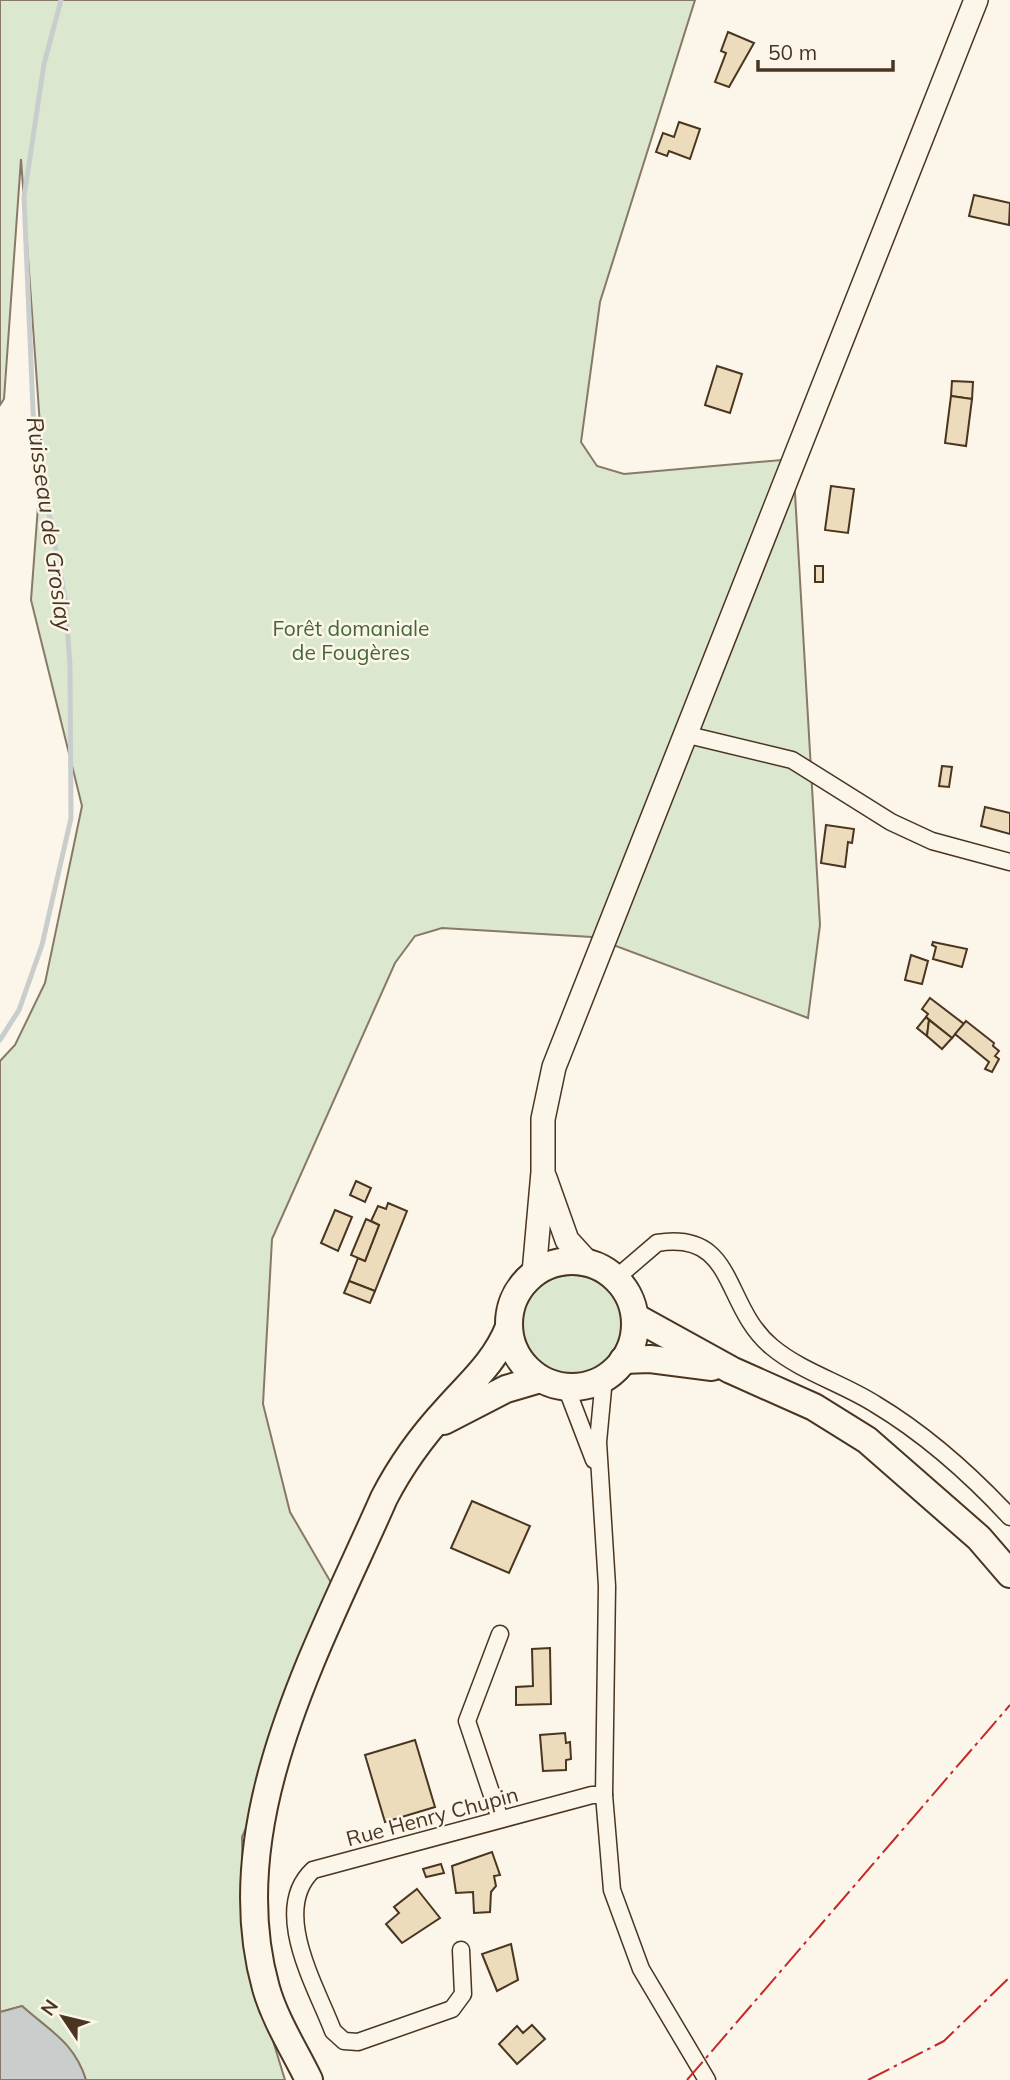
<svg xmlns="http://www.w3.org/2000/svg" width="1010" height="2080" font-family="Mulish,sans-serif">
<style>
.green{fill:#dce7d0;stroke:#887966;stroke-width:2}
.water{fill:#c9cecd;stroke:#887966;stroke-width:2}
.lines{fill:none;stroke-linecap:round;stroke-linejoin:round}
.stream{stroke:#c9cecd;stroke-width:5}
.building{fill:#ecdcbc;stroke:#4a3520;stroke-width:2}
.minor-casing{stroke:#4a3520;stroke-width:19}
.secondary-casing{stroke:#4a3520;stroke-width:26}
.primary-casing{stroke:#4a3520;stroke-width:30}
.minor{stroke:#fbf6e9;stroke-width:16}
.secondary{stroke:#fbf6e9;stroke-width:23}
.primary{stroke:#fbf6e9;stroke-width:26}
.power{stroke:#c62828;stroke-width:2;stroke-dasharray:24 5 3.5 5;stroke-linecap:butt}
.labels{text-anchor:middle;dominant-baseline:central;stroke-width:5;stroke-linejoin:round;paint-order:stroke}
.park-label{font-size:21px;fill:#436837;stroke:#fbf6e9}
.street-label{font-size:21px;fill:#4a3520;stroke:#fbf6e9}
.water-label{font-size:23px;font-style:italic;fill:#4a3520;stroke:#fbf6e9}
</style>
<rect width="100%" height="100%" fill="#fbf6e9"/>
<g class="green">
<path d="M0 0H695L600 302 581 442 597 466 624 474 793 459 820 925 808 1018 592 937 442 928 415 936 395 963 272 1239 263 1404 290 1512 344 1605 242 1837 244 1946 285 2080H86C74 2042 50 2032 22 2006L0 2012V1061L15 1045 45 983 82 806 31 600 42 453 21 159 4 399 0 405Z"/>
<circle cx="572" cy="1325" r="50"/>
</g>
<path class="water" d="M22 2006C50 2031 74 2042 86 2080H0V2012Z"/>
<g class="lines">
<path class="stream" d="M0 1040 19 1010 42 945 71 818 70 665 65 598 34 434 24 197 44 64 61 0"/>
</g>
<g class="building">
<path d="M728 32 754 43 729 87 715 82 726 53 721 51Z"/>
<path d="M679 122 700 129 690 159 669 151 667 156 656 152 663 133 674 137Z"/>
<path d="M974 195 1010 203 1009 225 969 216Z"/>
<path d="M717 366 742 374 730 413 705 405Z"/>
<path d="M952 381 973 382 972 399 951 396Z"/>
<path d="M951 396 972 399 966 446 945 443Z"/>
<path d="M831 486 854 489 848 533 825 530Z"/>
<rect x="815" y="566" width="8" height="16"/>
<path d="M942 766 952 767 949 787 939 786Z"/>
<path d="M985 807 1010 813V834L981 826Z"/>
<path d="M826 825 854 829 852 843 848 842 845 867 821 863Z"/>
<path d="M933 942 967 949 962 967 933 959 936 947 932 945Z"/>
<path d="M911 955 928 961 922 984 905 980Z"/>
<path d="M930 998 964 1024 952 1038 926 1017 928 1014 922 1009Z"/>
<path d="M926 1017 929 1020 927 1036 917 1028Z"/>
<path d="M929 1020 952 1038 942 1049 927 1036Z"/>
<path d="M966 1021 994 1043 993 1046 999 1051 995 1056 999 1059 992 1072 985 1069 989 1062 955 1034Z"/>
<path d="M356 1181 371 1188 365 1202 350 1195Z"/>
<path d="M388 1203 407 1211 375 1291 349 1281 358 1258 365 1261 379 1225 371 1221 378 1206 386 1209Z"/>
<path d="M335 1210 352 1217 338 1251 321 1243Z"/>
<path d="M366 1219 379 1225 365 1261 351 1255Z"/>
<path d="M349 1281 375 1291 370 1303 344 1293Z"/>
<path d="M472 1501 530 1526 509 1573 451 1548Z"/>
<path d="M550 1648 551 1704 516 1705V1687L533 1686 532 1649Z"/>
<path d="M565 1733 566 1743 570 1742 571 1759 566 1760V1770L543 1771 540 1735Z"/>
<path d="M415 1740 435 1807 385 1822 365 1755Z"/>
<path d="M492 1852 500 1875 494 1876 496 1886 491 1892 490 1912 474 1913 473 1892 456 1893 452 1866Z"/>
<path d="M441 1864 444 1873 426 1877 423 1869Z"/>
<path d="M417 1889 440 1918 402 1943 386 1924 399 1913 394 1907Z"/>
<path d="M511 1944 518 1980 497 1991 482 1954Z"/>
<path d="M532 2025 545 2039 517 2064 499 2044 517 2026 523 2033Z"/>
</g>
<g class="lines">
<g class="minor-casing">
<g id="minor">
<path d="M684 734 792 760 891 822 932 841 1010 862"/>
<path d="M615 1279 657 1243C737 1230 722 1306 772 1347 802 1372 842 1383 875 1404 925 1434 971 1475 1010 1517"/>
<path d="M566 1387 594 1460"/>
<path d="M604 1795 612 1890 641 1969 707 2080"/>
<path d="M500 1819 467 1721 500 1634"/>
<path d="M461 1950 463 1994 452 2009 358 2042 344 2041 333 2031C316 1986 270 1910 313 1870L592 1795H604L607 1586 598 1442 604 1378"/>
</g>
</g>
<g class="secondary-casing">
<g id="secondary">
<path d="M545 1178 567 1240 588 1263"/>
<path d="M534 1273 543 1172V1119L554 1067 976 0"/>
</g>
</g>
<g class="primary-casing">
<g id="primary">
<circle cx="572" cy="1324" r="63"/>
<path d="M635 1317 731 1370 814 1407 867 1440 979 1538 1010 1574"/>
<path d="M623 1360 650 1359 712 1367"/>
<path d="M444 1421 506 1389 540 1379"/>
<path d="M309 2080C295 2051 275 2020 266 1988 219 1822 319 1646 384 1498 401 1465 422 1436 447 1409 471 1382 495 1362 509 1327"/>
</g>
</g>
<use href="#minor" class="minor"/>
<use href="#secondary" class="secondary"/>
<use href="#primary" class="primary"/>
<g class="power">
<path d="M687 2080 1010 1705"/>
<path d="M868 2080 944 2041 1010 1977"/>
</g>
</g>
<g class="labels">
<g class="park-label">
<text x="351" y="628">Forêt domaniale<tspan x="351" dy="24">de Fougères</tspan></text>
</g>
<g class="street-label">
<text transform="translate(432 1816) rotate(-15)">Rue Henry Chupin</text>
</g>
<g class="water-label">
<text transform="translate(50 524) rotate(82)">Ruisseau de Groslay</text>
</g>
</g>
<g transform="translate(63 2017) rotate(305)" stroke="#fbf6e9" stroke-width="5" paint-order="stroke">
<path d="M0-5L12 26L0 18L-12 26Z" fill="#4a3520"/>
<text y="-10" font-size="19" font-weight="bold" text-anchor="middle" fill="#4a3520">N</text>
</g>
<path d="M758 60v10h135v-10" fill="none" stroke="#4a3520" stroke-width="3.5"/>
<text x="768" y="60" font-size="21" fill="#4a3520" stroke="#fbf6e9" stroke-width="5" paint-order="stroke">50 m</text>
</svg>
